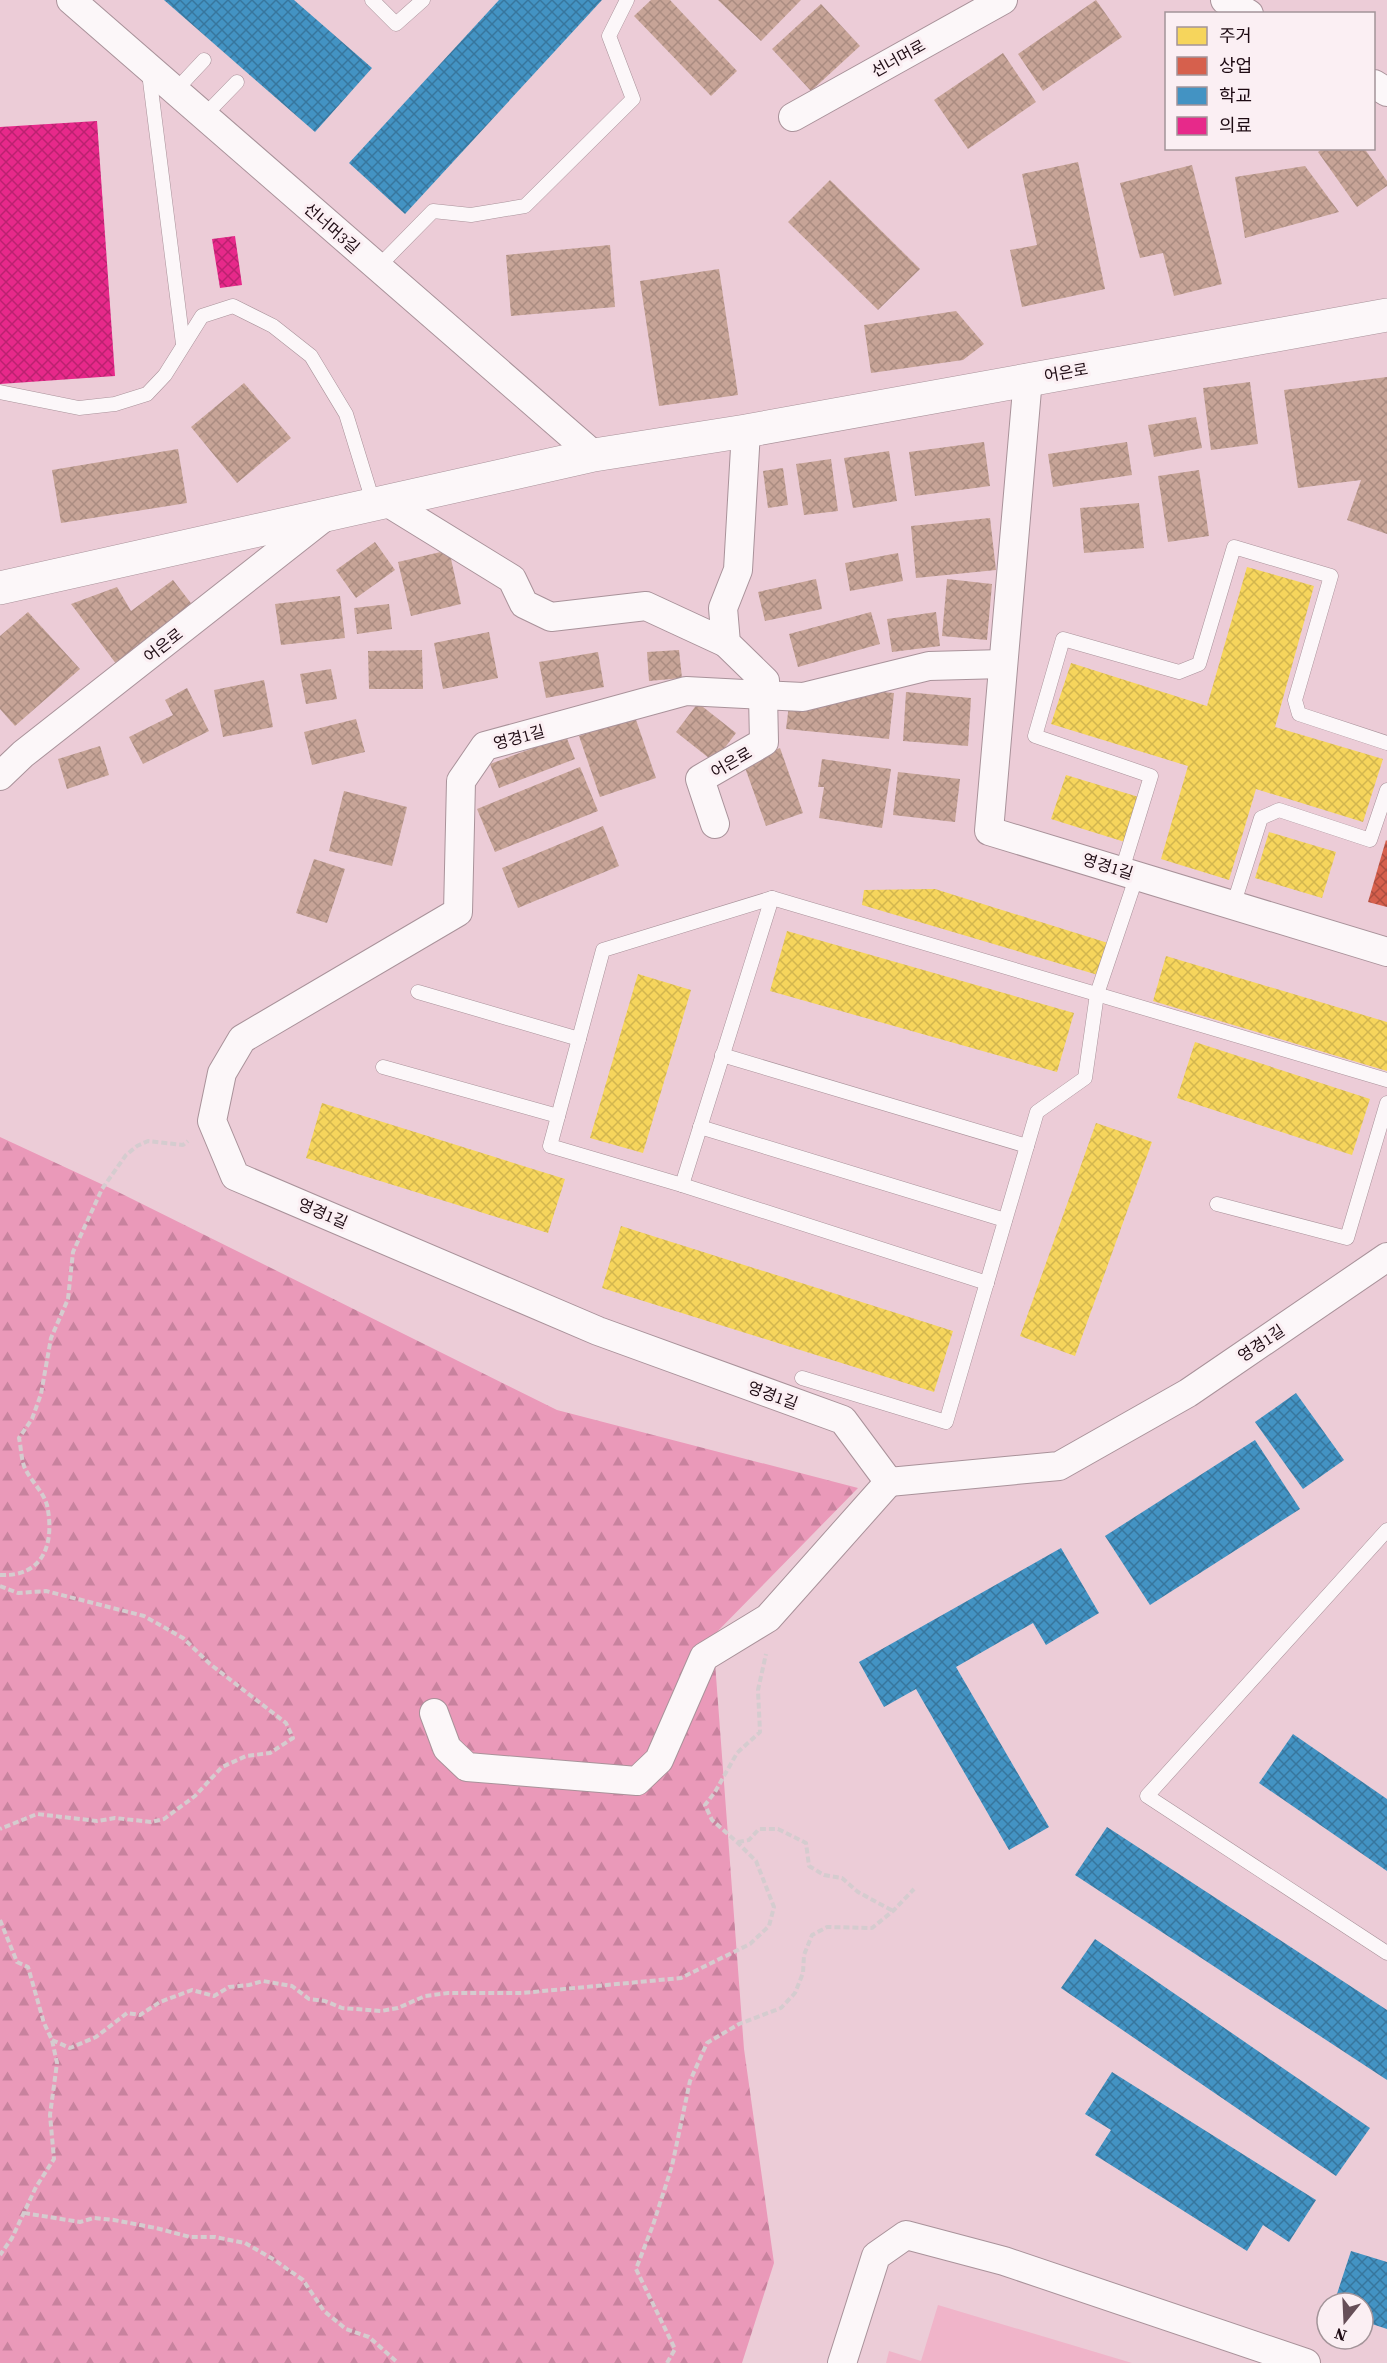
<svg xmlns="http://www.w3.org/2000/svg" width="1387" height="2363" font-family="'Source Serif 4','Noto Sans KR',serif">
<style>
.forest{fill:url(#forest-firs)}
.garden{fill:#f0b4c9}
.homes{fill:url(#homes-cross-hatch)}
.shops{fill:url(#shops-cross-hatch)}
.schools{fill:url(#schools-cross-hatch)}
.health{fill:url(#health-cross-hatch)}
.building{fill:url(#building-cross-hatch)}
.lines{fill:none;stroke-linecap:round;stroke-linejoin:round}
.lane-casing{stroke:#a9929a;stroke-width:15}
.street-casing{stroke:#a9929a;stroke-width:30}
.secondary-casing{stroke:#a9929a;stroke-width:34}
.path{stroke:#d5cccf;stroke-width:4;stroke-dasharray:6 3;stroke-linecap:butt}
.lane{stroke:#fcf7f9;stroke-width:14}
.street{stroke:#fcf7f9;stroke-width:28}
.secondary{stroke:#fcf7f9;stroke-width:33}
.labels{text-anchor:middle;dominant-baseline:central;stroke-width:6;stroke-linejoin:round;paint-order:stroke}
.street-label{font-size:16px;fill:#1e0b13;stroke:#fbeff3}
</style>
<defs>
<pattern id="forest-firs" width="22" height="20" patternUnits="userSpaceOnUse" patternTransform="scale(1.5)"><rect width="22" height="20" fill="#ea99b9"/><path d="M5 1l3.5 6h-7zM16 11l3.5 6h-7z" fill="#c8829e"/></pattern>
<pattern id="homes-cross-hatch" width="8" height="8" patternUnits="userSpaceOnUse" patternTransform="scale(1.5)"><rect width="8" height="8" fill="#f6d55c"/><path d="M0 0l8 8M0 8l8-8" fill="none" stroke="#d2b64f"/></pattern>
<pattern id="shops-cross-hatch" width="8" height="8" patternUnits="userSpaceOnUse" patternTransform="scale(1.5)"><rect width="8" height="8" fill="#d6604d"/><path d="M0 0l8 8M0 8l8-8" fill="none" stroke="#ad4d3f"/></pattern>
<pattern id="schools-cross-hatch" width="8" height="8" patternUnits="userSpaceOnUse" patternTransform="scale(1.5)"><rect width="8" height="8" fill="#4393c3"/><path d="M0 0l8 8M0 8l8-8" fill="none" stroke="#37769d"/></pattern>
<pattern id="health-cross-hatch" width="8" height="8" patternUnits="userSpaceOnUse" patternTransform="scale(1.5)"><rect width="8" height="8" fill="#e7298a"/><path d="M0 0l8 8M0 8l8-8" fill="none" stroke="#bb2170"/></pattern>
<pattern id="building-cross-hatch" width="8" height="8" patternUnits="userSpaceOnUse" patternTransform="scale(1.5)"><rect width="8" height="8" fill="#c7a497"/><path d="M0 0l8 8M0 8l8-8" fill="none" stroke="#aa8c81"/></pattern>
</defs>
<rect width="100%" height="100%" fill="#ecccd7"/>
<path class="forest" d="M0 1137 112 1189 557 1410 858 1488 713 1636 744 2049 774 2263 742 2363H0Z"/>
<path class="garden" d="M938 2305 1132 2363H886L889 2351 921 2361Z"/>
<g class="homes">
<path d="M1247 567 1314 586 1275 727 1383 759 1363 822 1256 789 1229 880 1161 859 1188 766 1051 724 1071 663 1207 706Z"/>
<path d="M1066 775 1142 798 1128 843 1051 819Z"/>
<path d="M1269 832 1336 852 1322 898 1255 878Z"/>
<path d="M935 889 1108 943 1098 975 862 905 864 890Z"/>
<path d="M787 931 1074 1013 1057 1072 770 991Z"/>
<path d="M1166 956 1387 1022V1071L1153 1001Z"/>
<path d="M638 974 691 990 643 1153 590 1138Z"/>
<path d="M1195 1042 1370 1099 1352 1155 1177 1098Z"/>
<path d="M322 1103 565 1179 548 1233 306 1158Z"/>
<path d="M1096 1123 1152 1142 1075 1356 1020 1336Z"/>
<path d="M621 1226 953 1331 934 1392 602 1288Z"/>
</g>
<path class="shops" d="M1386 840 1387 841V907L1368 902Z"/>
<g class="schools">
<path d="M164 0H294L372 68 315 132Z"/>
<path d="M499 0H602L405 214 349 163Z"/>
<path d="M1296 1393 1344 1460 1303 1489 1255 1422Z"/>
<path d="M1255 1440 1300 1509 1150 1605 1105 1536Z"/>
<path d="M1061 1548 1099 1613 1046 1645 1033 1623 956 1667 1049 1827 1009 1850 916 1689 884 1707 859 1662Z"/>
<path d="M1293 1734 1387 1799V1871L1259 1783Z"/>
<path d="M1107 1827 1387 2010V2080L1075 1875Z"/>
<path d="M1095 1939 1370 2128 1336 2176 1061 1988Z"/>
<path d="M1112 2072 1316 2200 1289 2242 1263 2225 1247 2251 1095 2155 1111 2130 1085 2114Z"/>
<path d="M1351 2251 1387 2262V2329L1363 2321V2303H1334Z"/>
</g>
<g class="health">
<path d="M97 121 115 376 0 384V127Z"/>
<path d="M235 236 242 285 220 288 212 239Z"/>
</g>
<g class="building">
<path d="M651 0H670L737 71 711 96 634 16Z"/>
<path d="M718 0H801L761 41Z"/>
<path d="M1096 0 1122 37 1043 91 1018 54Z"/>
<path d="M821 4 860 46 811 91 772 49Z"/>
<path d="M1003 53 1036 102 968 149 934 100Z"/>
<path d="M1323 148H1364L1387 181V186L1357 207 1318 152Z"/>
<path d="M1078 162 1105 289 1022 307 1010 250 1037 245 1022 174Z"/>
<path d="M1192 165 1222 284 1174 296 1163 253 1140 258 1120 183Z"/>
<path d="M1305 166 1339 212 1245 238 1235 177Z"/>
<path d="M830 180 920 269 878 310 788 222Z"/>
<path d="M610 245 615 307 511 316 506 255Z"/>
<path d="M719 269 738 395 659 406 640 281Z"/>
<path d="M956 311 984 344 963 360 871 373 864 325Z"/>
<path d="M1387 377V534L1347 520 1361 480 1298 488 1284 390Z"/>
<path d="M1250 382 1258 444 1211 450 1203 388Z"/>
<path d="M244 383 291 438 237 483 191 427Z"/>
<path d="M1196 417 1202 448 1154 457 1148 425Z"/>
<path d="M984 442 990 486 915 496 909 452Z"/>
<path d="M1127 442 1132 475 1053 487 1048 454Z"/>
<path d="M178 449 187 503 61 523 52 470Z"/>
<path d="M889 451 897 501 853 508 844 458Z"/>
<path d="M831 459 838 511 804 515 796 464Z"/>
<path d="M783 468 788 505 768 508 763 471Z"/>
<path d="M1199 470 1209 536 1168 542 1158 476Z"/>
<path d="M1139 503 1144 548 1084 553 1080 508Z"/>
<path d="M990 518 996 570 916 578 911 526Z"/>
<path d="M375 542 395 570 356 598 336 570Z"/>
<path d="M449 550 461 604 411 616 398 562Z"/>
<path d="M898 553 903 581 850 591 845 563Z"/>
<path d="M816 579 822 609 765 621 758 592Z"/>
<path d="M947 579 992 584 987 640 942 636Z"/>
<path d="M173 580 197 611 120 669 71 604 117 587 131 611Z"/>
<path d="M340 596 345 638 281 645 275 604Z"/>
<path d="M389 604 392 629 357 634 354 608Z"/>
<path d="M28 612 80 669 15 726 0 709V636Z"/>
<path d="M871 612 880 644 798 667 789 634Z"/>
<path d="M936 612 940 646 892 652 887 619Z"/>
<path d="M489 632 498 678 443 689 434 643Z"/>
<path d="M422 650 423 689H369L368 651Z"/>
<path d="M679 650 682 678 649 681 647 652Z"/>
<path d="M598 652 604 687 546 698 539 662Z"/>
<path d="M331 669 337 699 306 704 300 674Z"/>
<path d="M264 680 273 727 223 737 214 690Z"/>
<path d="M187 688 209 731 143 764 129 737 173 715 165 700Z"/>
<path d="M841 688 894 693 889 739 786 729 790 697Z"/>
<path d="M906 692 971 698 968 746 903 741Z"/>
<path d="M698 703 736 733 714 762 676 732Z"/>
<path d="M635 717 656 778 600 797 579 736Z"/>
<path d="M356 719 365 752 312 765 304 732Z"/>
<path d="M566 736 575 759 499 788 490 764Z"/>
<path d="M100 746 109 775 67 789 58 759Z"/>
<path d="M780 748 803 813 766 826 743 762Z"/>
<path d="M822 759 891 769 882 828 819 818 824 787H818Z"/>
<path d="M580 767 598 811 495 852 477 809Z"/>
<path d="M898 772 960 779 955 822 893 815Z"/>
<path d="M344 791 407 807 392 866 329 851Z"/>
<path d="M603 826 619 866 518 908 502 868Z"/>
<path d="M314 859 345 869 327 923 296 913Z"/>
</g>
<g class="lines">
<g class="lane-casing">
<g id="lane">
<path d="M372 0 396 24 423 0"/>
<path d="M149 73 183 344"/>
<path d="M175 91 204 60"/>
<path d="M204 116 237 82"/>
<path d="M378 267 433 211 471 215 525 206 633 99 609 36 627 0"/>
<path d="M0 392 79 408 115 404 147 394 165 375 202 316 233 306 273 326 311 356 346 414 374 505"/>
<path d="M1122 870 1151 776 1035 736 1063 639 1179 672 1199 664 1234 547 1331 576 1295 700 1299 714 1387 743"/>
<path d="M1233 906 1261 818 1279 810 1370 840 1387 790"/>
<path d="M418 992 579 1039"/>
<path d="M722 1055 1027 1146"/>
<path d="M383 1067 558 1116"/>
<path d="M700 1127 1005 1220"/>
<path d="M682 1185 772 898"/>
<path d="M1217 1204 1347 1238 1387 1103"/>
<path d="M987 1283 682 1185 550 1146 603 950 772 898 1387 1080"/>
<path d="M802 1378 946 1422 1037 1112 1085 1078 1097 994 1137 875"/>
<path d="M1387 1530 1147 1796 1387 1953"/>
</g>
</g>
<g class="street-casing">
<g id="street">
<path d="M71 0 594 455"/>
<path d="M1225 0 1249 14"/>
<path d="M1374 84 1387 92"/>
<path d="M793 117 1003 0"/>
<path d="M1028 378 989 831 1387 952"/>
<path d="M387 502 512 579 524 604 551 617 646 606 726 643"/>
<path d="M1003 664 929 666 803 697 686 691 485 746 461 781 458 912 242 1039 222 1073 212 1121 235 1176 598 1331 843 1420 889 1482 1059 1466 1188 1393 1387 1257"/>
<path d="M0 776 23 754 327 515"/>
<path d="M715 824 700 779 764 742 763 695 765 681 726 643 723 608 738 570 746 431"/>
<path d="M434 1713 447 1748 467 1767 637 1781 659 1760 704 1657 768 1618 889 1482"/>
<path d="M842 2363 876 2256 906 2235 1004 2261 1306 2363"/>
</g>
</g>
<g class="secondary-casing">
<path id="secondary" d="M0 588 594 455 746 431 1387 315"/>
</g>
<g class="path">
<path d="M0 1575C44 1577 55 1543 47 1505 43 1491 29 1479 24 1466 21 1457 21 1447 19 1438L32 1419 41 1394 51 1338 68 1299 73 1252 102 1189 126 1155 137 1146 148 1141 183 1145 188 1141"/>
<path d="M0 1586 18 1593 46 1591 144 1616 183 1638 210 1664 286 1723 293 1738 270 1753 246 1756 222 1767 195 1796 164 1819 151 1822 115 1818 97 1821 37 1814 0 1829"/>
<path d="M738 1842 749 1840 759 1829H778L806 1843 809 1866 824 1875 842 1878 858 1892 893 1911"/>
<path d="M0 1920 17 1962 28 1967 44 2023 52 2040 57 2063 50 2115 54 2159 36 2187 12 2238 0 2255"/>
<path d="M52 2040 70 2048 96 2037 127 2013 140 2015 160 2002 192 1990 214 1996 229 1987 249 1985 263 1981 292 1986 309 1999 325 2001 342 2008 381 2011 398 2008 425 1996 448 1993H522L681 1978 750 1944 769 1926 774 1907 756 1861 737 1842 712 1820 705 1805 715 1792 737 1753 760 1732 758 1690 766 1654"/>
<path d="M24 2213 80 2222 94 2218 114 2220 156 2228 190 2237H215L245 2243 273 2259 303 2280 324 2311 346 2329 369 2337 398 2363"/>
<path d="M667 2363 675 2349 636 2269 653 2225 672 2166 690 2081 707 2043 739 2024 781 2008 795 1993 803 1973 804 1955 812 1935 827 1927 872 1928 893 1911 914 1889"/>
</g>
<use href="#lane" class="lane"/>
<use href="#street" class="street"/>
<use href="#secondary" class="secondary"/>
</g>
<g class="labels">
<g class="street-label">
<text transform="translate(898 58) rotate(-29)">선너머로</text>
<text transform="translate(332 228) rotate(41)">선너머3길</text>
<text transform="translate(1066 372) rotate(-10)">어은로</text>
<text transform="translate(163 645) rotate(-38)">어은로</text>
<text transform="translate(519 737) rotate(-15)">영경1길</text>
<text transform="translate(731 762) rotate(-30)">어은로</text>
<text transform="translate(1108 866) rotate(17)">영경1길</text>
<text transform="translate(323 1213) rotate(23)">영경1길</text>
<text transform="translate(1261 1343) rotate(-34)">영경1길</text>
<text transform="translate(773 1395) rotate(20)">영경1길</text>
</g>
</g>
<rect x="1165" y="12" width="210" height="138" fill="#fbeff3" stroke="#a39499" stroke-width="1.5"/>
<rect x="1177" y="27" width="30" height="18" fill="#f6d55c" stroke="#a39499" stroke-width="1.5"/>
<text x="1219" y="42" font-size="18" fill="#1e0b13">주거</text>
<rect x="1177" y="57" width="30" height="18" fill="#d6604d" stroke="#a39499" stroke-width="1.5"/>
<text x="1219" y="72" font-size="18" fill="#1e0b13">상업</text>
<rect x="1177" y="87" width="30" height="18" fill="#4393c3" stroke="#a39499" stroke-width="1.5"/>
<text x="1219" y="102" font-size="18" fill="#1e0b13">학교</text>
<rect x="1177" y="117" width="30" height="18" fill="#e7298a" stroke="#a39499" stroke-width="1.5"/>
<text x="1219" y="132" font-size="18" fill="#1e0b13">의료</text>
<g transform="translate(1345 2321) rotate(198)"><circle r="28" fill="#fbeff3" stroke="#a39499" stroke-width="1.5"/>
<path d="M0-4.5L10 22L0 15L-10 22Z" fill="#664f58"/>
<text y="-9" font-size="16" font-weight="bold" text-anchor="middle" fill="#1e0b13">N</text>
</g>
</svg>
